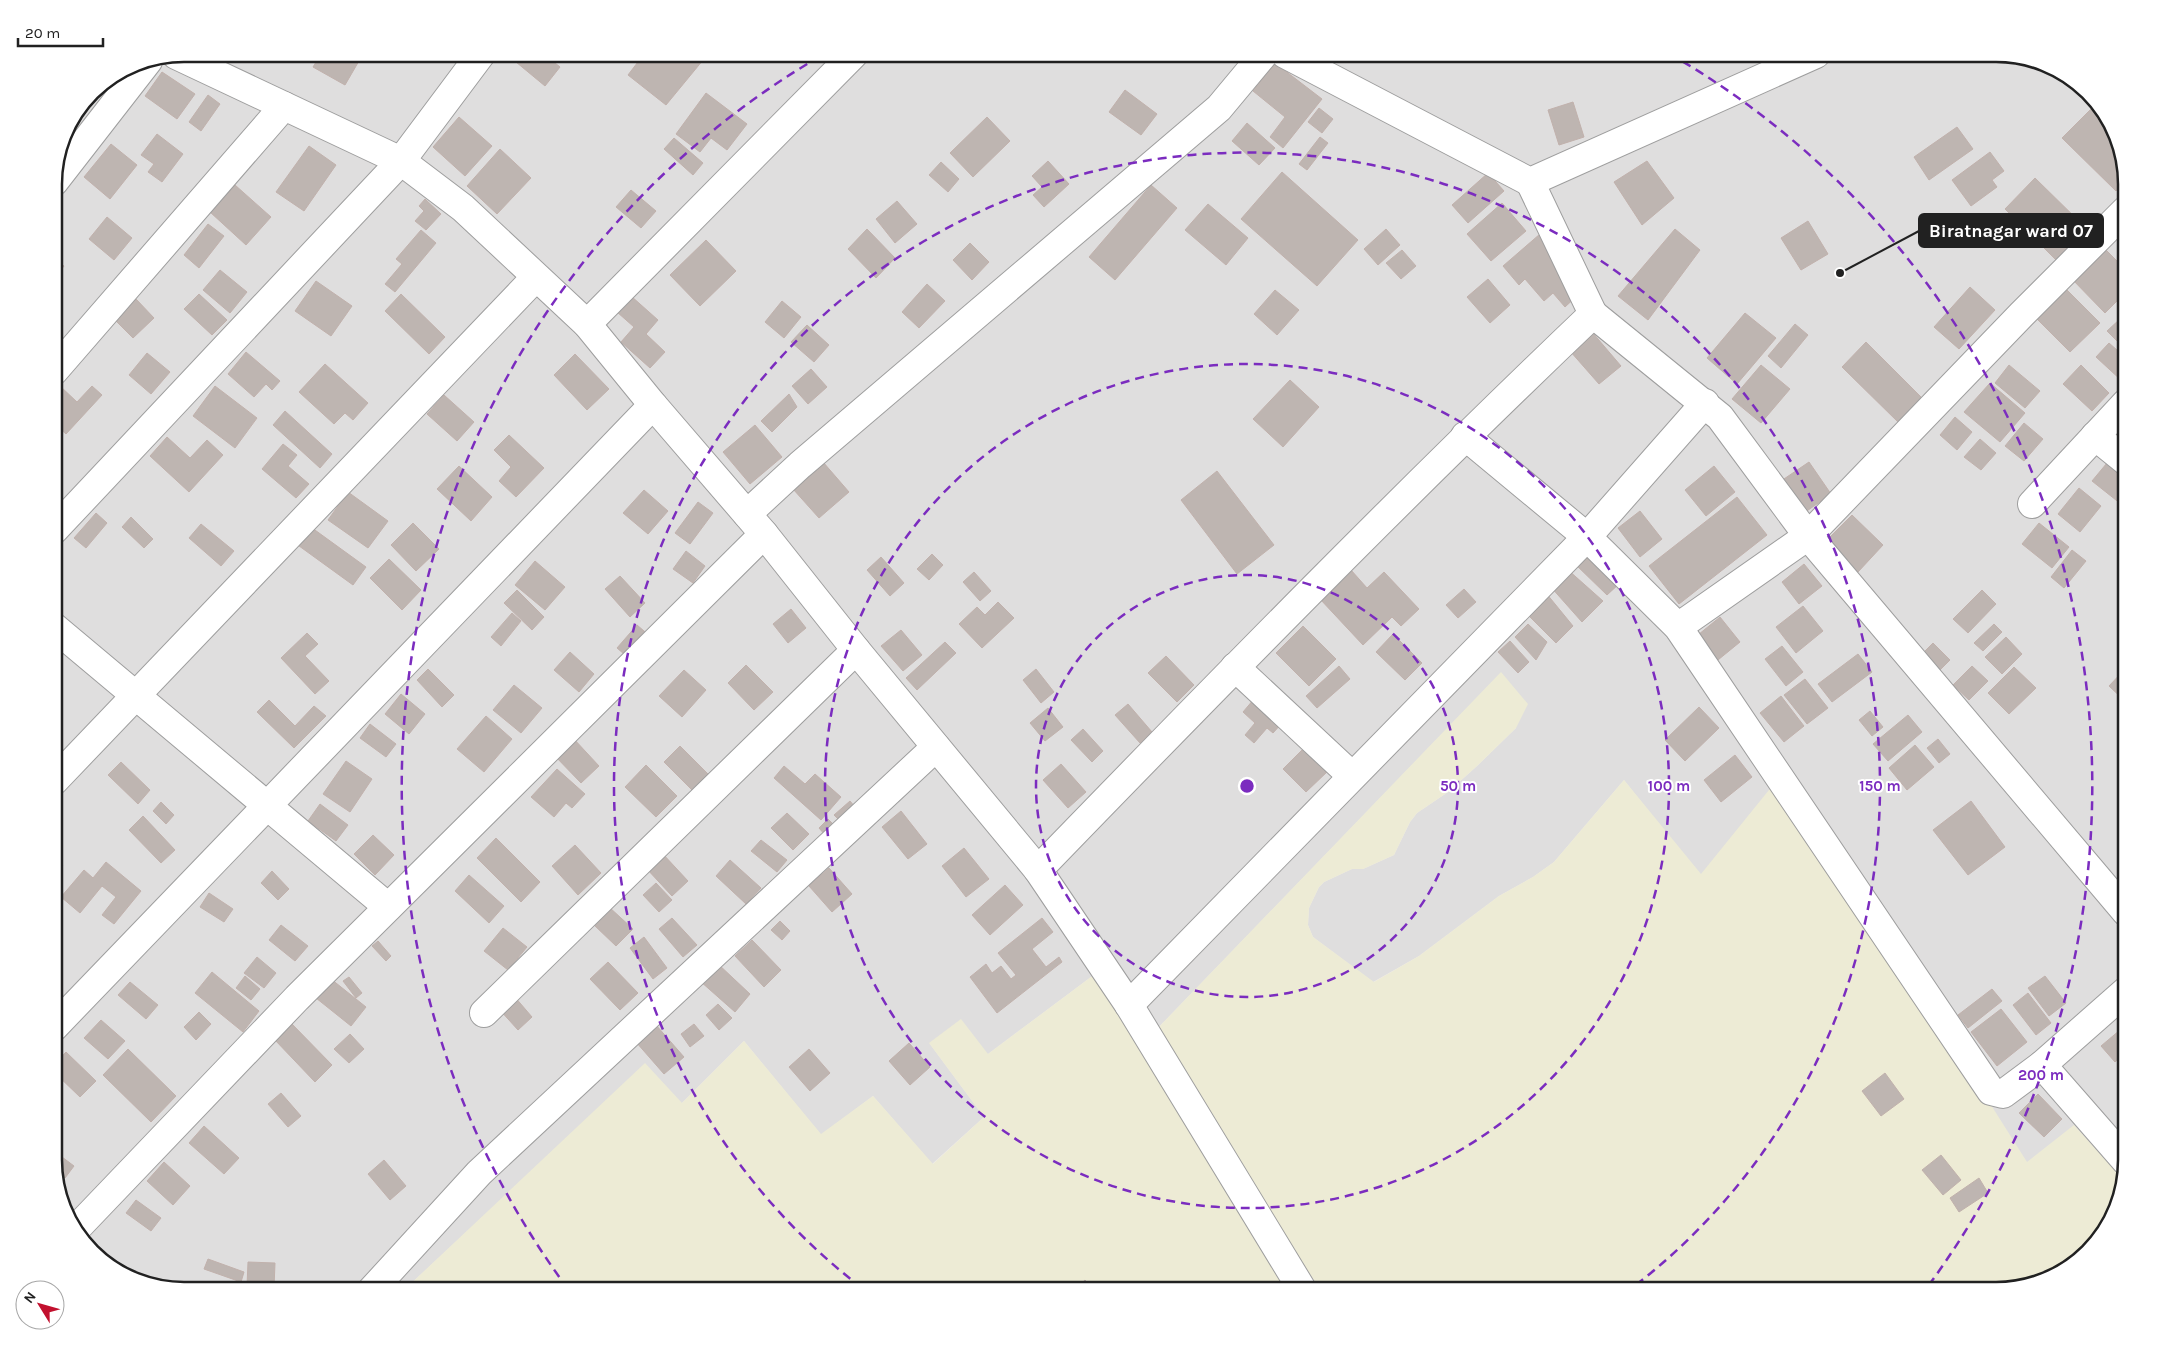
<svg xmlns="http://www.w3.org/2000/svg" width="2180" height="1345" font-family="Karla,sans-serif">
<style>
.residential{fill:#dfdede}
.farmland{fill:#edebd5}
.building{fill:#beb5b1;stroke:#c1b1ac}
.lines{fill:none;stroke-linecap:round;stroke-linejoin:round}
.street-casing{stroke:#9e9e9e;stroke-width:30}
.street{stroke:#fff;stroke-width:28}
.ring{fill:none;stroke:#7b2cbf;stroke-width:2.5;stroke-dasharray:9 6}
.rim{fill:none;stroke:#212121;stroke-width:2.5}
.centre{fill:#7b2cbf;stroke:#fff;stroke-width:2.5}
.ring-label{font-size:15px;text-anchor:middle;font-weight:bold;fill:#7b2cbf;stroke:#fff;stroke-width:4;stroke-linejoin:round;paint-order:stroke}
.leader{fill:none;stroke:#212121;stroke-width:2}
.callout-dot{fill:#212121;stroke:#fff;stroke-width:2}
.callout{fill:#212121;stroke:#212121;stroke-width:2}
.callout-label{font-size:18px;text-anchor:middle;font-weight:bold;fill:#fff}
</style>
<rect width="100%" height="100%" fill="#f0ece8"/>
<path class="residential" d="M185 54H1995L2061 71 2109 119 2126 176V1161L2109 1226 2061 1274 2018 1285 1624 780 1554 862 1533 877 1499 896 1419 956 1373 982 1313 937 1308 925 1309 908 1319 887 1324 882 1352 869H1363L1394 855 1410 822 1417 813 1448 792 1477 766 1516 728 1501 673 1155 1031 1095 974 988 1054 930 1044 984 1117 932 1164 873 1096 821 1135 744 1041 682 1103 489 1211 403 1291H185L119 1274 71 1226 54 1169V176L67 127 92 92 135 64Z"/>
<g class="farmland">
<path d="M1501 672 1528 704 1516 728 1477 766 1448 792 1417 813 1410 822 1394 855 1363 869H1352L1324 882 1319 887 1309 908 1308 925 1313 937 1374 982 1419 956 1499 896 1533 877 1554 862 1624 780 1701 874 1773 785 1991 1105 2027 1162 2074 1125 2122 1178 2109 1226 2061 1274 1996 1291H1322L1296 1255 1155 1031Z"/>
<path d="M1095 974 1296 1291H403L645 1063 682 1103 744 1041 821 1134 873 1096 933 1164 984 1117 929 1043 961 1019 988 1054Z"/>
</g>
<g class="building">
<path d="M321 54H363L345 85 313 67Z"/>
<path d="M523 54H544L560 67 545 86 516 62Z"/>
<path d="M644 54H708L666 105 628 75Z"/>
<path d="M1213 54H1225L1222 59Z"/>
<path d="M1275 63 1322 99 1283 148 1270 137 1285 117 1253 91Z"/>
<path d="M162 72 195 94 177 119 145 96Z"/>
<path d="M1125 90 1157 114 1141 135 1109 112Z"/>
<path d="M706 93 747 124 727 150 711 138 700 152 676 134Z"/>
<path d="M208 95 220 104 201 131 189 122Z"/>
<path d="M1573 102 1584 137 1559 145 1548 110Z"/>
<path d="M2095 105 2109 119 2126 176V181L2116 191 2062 138Z"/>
<path d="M1319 108 1333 119 1322 133 1308 122Z"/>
<path d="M74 117 76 119 66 132 67 127Z"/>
<path d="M459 117 492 146 465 176 433 147Z"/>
<path d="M987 117 1010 141 973 177 950 153Z"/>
<path d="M1247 123 1275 148 1259 165 1232 141Z"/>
<path d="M1957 127 1973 149 1929 180 1914 157Z"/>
<path d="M157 134 183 154 162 182 148 172 154 164 141 155Z"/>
<path d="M1320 137 1328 143 1307 170 1299 164Z"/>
<path d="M674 138 703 163 693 175 664 149Z"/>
<path d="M111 144 137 165 110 199 84 177Z"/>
<path d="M309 146 336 165 304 211 276 192Z"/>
<path d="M500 149 531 178 497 214 467 186Z"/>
<path d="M1990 152 2004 171 1992 180 1997 187 1971 206 1952 180Z"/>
<path d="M1048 161 1069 184 1044 207 1033 195 1042 187 1032 176Z"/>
<path d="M1647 161 1674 198 1642 225 1614 182Z"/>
<path d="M941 162 959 179 948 192 929 175Z"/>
<path d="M1282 172 1358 240 1317 286 1241 219Z"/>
<path d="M1488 173 1504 191 1468 223 1452 205Z"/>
<path d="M2035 178 2087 229 2056 260 2005 209Z"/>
<path d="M235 185 271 217 246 245 210 212Z"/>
<path d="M1151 185 1177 208 1115 280 1089 257Z"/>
<path d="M631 190 656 211 641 228 616 207Z"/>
<path d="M425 199 441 214 426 230 415 221 424 211 419 206Z"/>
<path d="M897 201 917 224 895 243 876 219Z"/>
<path d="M1502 203 1526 231 1491 261 1467 234Z"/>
<path d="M1208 204 1248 238 1226 265 1185 230Z"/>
<path d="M107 217 132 238 114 260 89 239Z"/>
<path d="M1808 221 1828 254 1801 270 1781 238Z"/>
<path d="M208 224 224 236 199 268 184 255Z"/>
<path d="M867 229 895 258 876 278 848 249Z"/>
<path d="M1386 229 1400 245 1378 265 1364 249Z"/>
<path d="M1675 229 1700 250 1648 320 1618 296Z"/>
<path d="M421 230 436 243 395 292 385 284 402 264 396 259Z"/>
<path d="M1540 234 1559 257 1553 262 1580 293 1565 307 1553 293 1544 301 1525 279 1519 285 1503 266Z"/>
<path d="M706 240 736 271 700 306 670 275Z"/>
<path d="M970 243 989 262 972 280 953 260Z"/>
<path d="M2102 246 2126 270V292L2105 313 2071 278Z"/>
<path d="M1402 250 1416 266 1401 279 1386 263Z"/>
<path d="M54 259 64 266 54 279Z"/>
<path d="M220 270 247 292 230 313 203 290Z"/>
<path d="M1488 279 1510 305 1490 323 1467 297Z"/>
<path d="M316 281 352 306 331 336 295 311Z"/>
<path d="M2060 283 2100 323 2070 352 2030 312Z"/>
<path d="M927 284 945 301 919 328 902 312Z"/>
<path d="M1970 287 1995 310 1959 349 1934 327Z"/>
<path d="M1275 290 1299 310 1277 335 1254 314Z"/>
<path d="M199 294 227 320 212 335 184 309Z"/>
<path d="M401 294 445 337 429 354 385 311Z"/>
<path d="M631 296 658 320 646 334 665 352 650 368 621 342 634 327 617 312Z"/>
<path d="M136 299 154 318 133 338 115 320Z"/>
<path d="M782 301 801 317 784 338 765 322Z"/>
<path d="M1745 313 1776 338 1737 384 1707 358Z"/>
<path d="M54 317 60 322 54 329Z"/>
<path d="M2120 319 2126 326V350L2107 331Z"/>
<path d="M1795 324 1808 335 1781 368 1768 356Z"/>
<path d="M807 325 829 345 814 362 791 342Z"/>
<path d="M1592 332 1621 366 1599 384 1570 351Z"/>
<path d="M1866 342 1923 399 1899 423 1842 367Z"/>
<path d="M2109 343 2126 358V377L2122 381 2096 357Z"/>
<path d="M246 352 280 381 272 390 266 384 254 397 228 374Z"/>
<path d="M147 353 170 372 151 394 129 375Z"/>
<path d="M575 354 609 389 587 410 554 375Z"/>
<path d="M325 364 368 403 353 420 345 413 334 424 299 392Z"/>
<path d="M1761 365 1790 389 1761 423 1732 399Z"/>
<path d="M2009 365 2040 391 2025 408 1995 383Z"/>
<path d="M2081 365 2109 393 2092 411 2063 384Z"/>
<path d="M811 369 827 387 808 404 792 386Z"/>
<path d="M1290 380 1319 407 1283 447 1253 419Z"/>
<path d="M1990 383 2025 413 2000 442 1964 412Z"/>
<path d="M60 386 77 402 92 386 102 395 66 434 54 423V393Z"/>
<path d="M215 386 257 418 235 448 193 416Z"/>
<path d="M789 394 797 407 772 432 761 421Z"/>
<path d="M444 395 474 422 457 441 427 414Z"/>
<path d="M285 411 332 454 320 468 273 425Z"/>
<path d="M1955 417 1972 432 1957 450 1940 435Z"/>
<path d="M2024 423 2043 439 2024 461 2005 446Z"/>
<path d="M755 425 782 457 750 484 723 452Z"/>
<path d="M509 435 544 468 516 497 499 481 511 467 494 450Z"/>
<path d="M167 437 190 458 207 440 223 455 189 492 150 456Z"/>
<path d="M1980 439 1996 453 1981 470 1964 457Z"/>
<path d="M283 444 297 455 288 466 309 484 296 498 262 469Z"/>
<path d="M2112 457 2126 468V508L2092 481Z"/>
<path d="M823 462 849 492 819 518 793 489Z"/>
<path d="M1809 462 1831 494 1804 513 1781 481Z"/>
<path d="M459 466 492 497 471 521 437 489Z"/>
<path d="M1714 466 1735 492 1706 516 1685 490Z"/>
<path d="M1217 471 1274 545 1237 574 1181 500Z"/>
<path d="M2079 488 2101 506 2080 532 2058 514Z"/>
<path d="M644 490 668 511 648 534 623 513Z"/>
<path d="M348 492 388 521 368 548 328 520Z"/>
<path d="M1737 497 1767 535 1679 604 1649 566Z"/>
<path d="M698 502 713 513 690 544 675 533Z"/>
<path d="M1640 511 1662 539 1640 557 1618 528Z"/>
<path d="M96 513 107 523 86 548 74 538Z"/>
<path d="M1852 515 1883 545 1858 572 1826 541Z"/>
<path d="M131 517 153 539 144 548 122 527Z"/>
<path d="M413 523 439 549 416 571 391 545Z"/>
<path d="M2039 523 2069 547 2052 568 2022 544Z"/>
<path d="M201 524 234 551 221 566 189 538Z"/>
<path d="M308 525 366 567 353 585 295 543Z"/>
<path d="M1586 548 1620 583 1607 595 1573 562Z"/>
<path d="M2126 548V561L2119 556Z"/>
<path d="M2072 550 2086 561 2064 588 2051 577Z"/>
<path d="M686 551 705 566 693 583 673 569Z"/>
<path d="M932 554 943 565 929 580 917 569Z"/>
<path d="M881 557 904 583 890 596 867 570Z"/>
<path d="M389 559 421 590 402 610 370 578Z"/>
<path d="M535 561 565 587 545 610 515 585Z"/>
<path d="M1804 564 1822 586 1799 604 1782 582Z"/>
<path d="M1567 569 1603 601 1582 622 1550 586Z"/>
<path d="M1351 570 1367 588 1384 572 1419 609 1401 626 1392 617 1363 645 1320 599Z"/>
<path d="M974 572 991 591 980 601 963 582Z"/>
<path d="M620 576 645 603 630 617 605 589Z"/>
<path d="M1464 589 1476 602 1458 618 1446 605Z"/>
<path d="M517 590 544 617 532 630 504 603Z"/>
<path d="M1982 590 1996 604 1968 633 1953 619Z"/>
<path d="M1546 593 1573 626 1556 643 1526 613Z"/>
<path d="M998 602 1014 618 982 648 959 624 977 607 985 615Z"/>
<path d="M1803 606 1823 631 1796 653 1776 627Z"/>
<path d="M791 609 806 628 788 643 773 624Z"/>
<path d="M512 613 521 621 501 646 491 637Z"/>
<path d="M1720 617 1740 642 1713 664 1693 639Z"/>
<path d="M1528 624 1547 642 1536 660 1515 637Z"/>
<path d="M1994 624 2002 632 1983 651 1974 643Z"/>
<path d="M637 625 651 637 631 660 617 648Z"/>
<path d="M1303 626 1336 659 1309 686 1276 653Z"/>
<path d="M901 630 922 655 903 671 881 646Z"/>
<path d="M307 633 318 644 305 656 329 681 315 694 281 658Z"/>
<path d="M1393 634 1422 663 1405 680 1376 652Z"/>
<path d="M2006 637 2022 654 2002 674 1985 657Z"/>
<path d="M1510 641 1529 662 1518 673 1498 652Z"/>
<path d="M945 642 956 653 917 690 906 678Z"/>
<path d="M1933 643 1950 660 1937 673 1920 656Z"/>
<path d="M1782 646 1803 672 1786 686 1765 659Z"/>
<path d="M570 652 594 674 579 692 554 670Z"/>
<path d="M1858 654 1872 672 1832 702 1818 684Z"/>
<path d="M1166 656 1194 685 1177 702 1148 673Z"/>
<path d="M746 665 773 692 754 710 728 683Z"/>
<path d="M1339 666 1350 679 1317 708 1306 696Z"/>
<path d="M1972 666 1988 681 1969 700 1953 685Z"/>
<path d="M2014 667 2036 688 2009 714 1988 693Z"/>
<path d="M2126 668V702L2109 686Z"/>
<path d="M428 669 454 695 442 707 417 680Z"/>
<path d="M1036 669 1054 692 1041 703 1023 680Z"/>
<path d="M684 670 706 690 682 717 659 696Z"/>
<path d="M1805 679 1828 708 1807 724 1784 695Z"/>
<path d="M514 685 542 708 521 733 493 710Z"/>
<path d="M401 694 425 714 409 734 385 714Z"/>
<path d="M1781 696 1804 726 1784 742 1760 713Z"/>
<path d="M1254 699 1282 723 1273 733 1267 728 1254 743 1245 735 1255 723 1243 712Z"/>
<path d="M269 700 295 726 314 706 326 716 294 748 257 712Z"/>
<path d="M1128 704 1152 732 1140 743 1115 715Z"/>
<path d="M1699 707 1719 728 1685 761 1665 740Z"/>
<path d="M1048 708 1063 727 1045 741 1030 723Z"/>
<path d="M1870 711 1883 727 1872 736 1859 720Z"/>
<path d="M1908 715 1922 732 1888 761 1873 744Z"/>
<path d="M486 716 512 739 484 772 457 749Z"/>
<path d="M370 724 396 744 386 757 360 738Z"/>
<path d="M1083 729 1103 751 1092 762 1071 740Z"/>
<path d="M573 738 599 766 581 783 554 755Z"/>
<path d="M1938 739 1950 754 1939 763 1927 748Z"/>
<path d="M1915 745 1934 767 1907 790 1889 768Z"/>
<path d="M680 746 710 776 694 792 664 762Z"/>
<path d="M1305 747 1328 771 1306 792 1283 769Z"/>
<path d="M1735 755 1752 777 1721 802 1704 780Z"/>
<path d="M346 761 372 779 350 812 323 794Z"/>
<path d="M121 762 150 790 138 804 108 775Z"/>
<path d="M1061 764 1086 792 1068 808 1043 780Z"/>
<path d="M646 765 677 796 656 817 625 787Z"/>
<path d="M784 766 805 784 815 774 841 797 821 820 774 778Z"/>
<path d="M557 769 585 794 572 808 566 803 554 817 531 797Z"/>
<path d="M850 801 855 807 840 821 834 815Z"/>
<path d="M1971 801 2005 847 1968 875 1933 830Z"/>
<path d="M161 802 174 815 166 824 153 811Z"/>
<path d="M320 804 348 825 336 841 308 821Z"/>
<path d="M901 811 927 844 908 859 882 827Z"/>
<path d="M787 813 809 834 793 850 771 828Z"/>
<path d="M143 816 175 850 161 863 129 830Z"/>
<path d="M828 819 835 826 825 835 819 828Z"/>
<path d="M373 835 394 855 375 875 354 854Z"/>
<path d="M496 838 540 882 521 902 477 858Z"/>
<path d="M761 840 787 860 777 872 751 851Z"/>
<path d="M575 845 601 873 578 895 552 866Z"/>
<path d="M964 848 989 879 966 897 942 866Z"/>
<path d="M662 853 688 881 672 896 646 868Z"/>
<path d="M54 857 63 865 54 875Z"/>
<path d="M730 860 761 888 746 904 716 876Z"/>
<path d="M106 862 141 891 114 924 102 915 116 897 102 886 80 913 61 897 84 870 93 878Z"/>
<path d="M829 868 852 894 832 912 809 886Z"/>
<path d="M272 871 289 889 278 900 261 883Z"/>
<path d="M469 875 504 906 489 923 455 891Z"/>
<path d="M656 883 672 900 659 912 643 895Z"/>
<path d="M1005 885 1023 905 990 935 972 915Z"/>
<path d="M209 893 233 909 224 922 200 907Z"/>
<path d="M609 907 633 929 616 946 593 924Z"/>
<path d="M672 918 697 945 683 957 659 929Z"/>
<path d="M1042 918 1053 932 1032 949 1046 967 1059 957 1062 962 997 1013 970 977 986 964 992 973 1001 966 1011 979 1016 975 998 953Z"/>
<path d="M780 921 790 931 782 940 771 930Z"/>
<path d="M281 925 308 946 295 961 269 940Z"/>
<path d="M503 928 527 947 508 970 484 951Z"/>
<path d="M644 937 667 968 653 979 630 948Z"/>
<path d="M752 940 781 970 764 987 735 956Z"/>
<path d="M378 941 391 956 386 961 372 946Z"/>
<path d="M257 957 276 973 264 988 244 973Z"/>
<path d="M608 962 638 993 620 1010 590 979Z"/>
<path d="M717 963 750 994 735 1012 700 981Z"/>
<path d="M212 972 259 1011 243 1032 195 993Z"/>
<path d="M245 976 260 989 251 1000 236 988Z"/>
<path d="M2045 976 2066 1003 2049 1016 2028 988Z"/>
<path d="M349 977 362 993 356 998 343 981Z"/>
<path d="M331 979 366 1007 351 1026 316 998Z"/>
<path d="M130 982 158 1005 146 1019 118 995Z"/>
<path d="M1992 989 2002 1001 1968 1028 1958 1015Z"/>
<path d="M2028 993 2051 1023 2036 1035 2013 1005Z"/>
<path d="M514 996 532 1017 518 1030 499 1009Z"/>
<path d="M718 1004 732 1018 719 1030 706 1015Z"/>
<path d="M2001 1009 2027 1042 1997 1066 1971 1032Z"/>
<path d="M199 1012 211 1024 196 1040 184 1027Z"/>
<path d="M101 1020 125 1041 108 1059 84 1038Z"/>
<path d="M291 1023 332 1065 315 1082 275 1040Z"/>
<path d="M694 1024 704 1036 690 1047 681 1034Z"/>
<path d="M656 1025 684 1057 664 1074 636 1042Z"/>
<path d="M2126 1025V1052L2115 1062 2101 1046Z"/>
<path d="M350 1034 364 1049 349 1063 334 1049Z"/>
<path d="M909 1043 930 1067 910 1085 889 1061Z"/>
<path d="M128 1049 176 1096 151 1122 103 1075Z"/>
<path d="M809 1049 830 1073 810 1091 789 1067Z"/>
<path d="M66 1052 96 1081 80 1097 54 1072V1065Z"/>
<path d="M1885 1073 1904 1099 1881 1116 1862 1091Z"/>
<path d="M281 1093 301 1116 288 1127 268 1104Z"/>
<path d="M2038 1094 2062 1119 2044 1137 2019 1113Z"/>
<path d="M204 1126 239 1158 224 1174 189 1143Z"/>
<path d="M54 1151 74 1166 65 1178 54 1170Z"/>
<path d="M1941 1155 1961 1180 1943 1195 1922 1170Z"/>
<path d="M384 1160 406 1186 390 1200 368 1174Z"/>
<path d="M164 1162 190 1186 173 1205 147 1181Z"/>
<path d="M1979 1178 1988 1193 1959 1212 1950 1198Z"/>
<path d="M136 1200 161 1218 151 1231 126 1213Z"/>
<path d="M93 1247 113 1261 110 1265Z"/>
<path d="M208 1259 244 1272 241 1282 204 1269Z"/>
<path d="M248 1262 275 1263 274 1288 247 1286Z"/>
<path d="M1085 1280 1096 1291H1073Z"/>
</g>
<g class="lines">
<g class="street-casing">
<g id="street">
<path d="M1285 54 1530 182 1816 54"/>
<path d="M176 55 401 161 463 208 587 324 653 405 764 534 856 650 1038 870 1129 1005 1303 1291"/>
<path d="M54 182 148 61"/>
<path d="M1593 314 1720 417 1808 536 2126 912"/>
<path d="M587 324 854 54"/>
<path d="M54 371 284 106"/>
<path d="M1465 436 1587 537 1678 627 1991 1091 2003 1094 2042 1065 2126 1161"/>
<path d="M2095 436 2126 461"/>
<path d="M2032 504 2126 403"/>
<path d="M747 514 800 465 1219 108 1264 54"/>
<path d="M54 530 401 161 481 54"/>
<path d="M54 627 388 907"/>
<path d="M1678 627 1808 536 2022 314 2126 210"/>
<path d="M1235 667 1352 776"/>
<path d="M54 781 535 278"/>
<path d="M1038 870C1221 681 1404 494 1593 314L1530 182"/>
<path d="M1129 1005 1587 537 1705 403"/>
<path d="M484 1013 856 650"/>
<path d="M54 1027 653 405"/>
<path d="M2042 1065 2126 991"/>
<path d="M75 1230 297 998 764 534"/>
<path d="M371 1291 479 1173 936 747"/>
</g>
</g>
<use href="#street" class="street"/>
</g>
<g class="ring">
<circle cx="1247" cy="786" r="211"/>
<circle cx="1247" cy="786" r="422"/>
<path d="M862 1288A633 633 0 1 1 1632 1288"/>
<path d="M568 1289A845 845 0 0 1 824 54M1670 54A845 845 0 0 1 1926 1289"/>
</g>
<path d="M0 0H2180V1345H0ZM184 62H1996A122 122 0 0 1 2118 184V1160A122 122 0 0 1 1996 1282H184A122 122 0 0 1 62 1160V184A122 122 0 0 1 184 62Z" fill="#fff" fill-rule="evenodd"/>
<path class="rim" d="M184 62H1996A122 122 0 0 1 2118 184V1160A122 122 0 0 1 1996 1282H184A122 122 0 0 1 62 1160V184A122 122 0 0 1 184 62Z"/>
<circle cx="1247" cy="786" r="8" class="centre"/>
<g class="ring-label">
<text x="1458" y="791">50 m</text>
<text x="1669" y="791">100 m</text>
<text x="1880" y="791">150 m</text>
<text x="2041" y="1080">200 m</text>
</g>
<path class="leader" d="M1840 273L1919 231"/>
<circle class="callout-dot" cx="1840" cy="273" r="5"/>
<rect class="callout" x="1919" y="214" width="184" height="33" rx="5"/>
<g class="callout-label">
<text x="2011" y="237">Biratnagar ward 07</text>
</g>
<g transform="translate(40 1305) rotate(307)"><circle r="24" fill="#ffffff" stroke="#a6a6a6"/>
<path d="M0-4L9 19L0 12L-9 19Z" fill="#c2102e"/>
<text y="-8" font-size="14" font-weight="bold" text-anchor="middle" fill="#212121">N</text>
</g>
<path d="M18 38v8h85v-8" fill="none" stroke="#212121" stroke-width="2.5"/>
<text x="25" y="38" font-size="15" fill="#212121" stroke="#ffffff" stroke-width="4" paint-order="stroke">20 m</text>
</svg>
